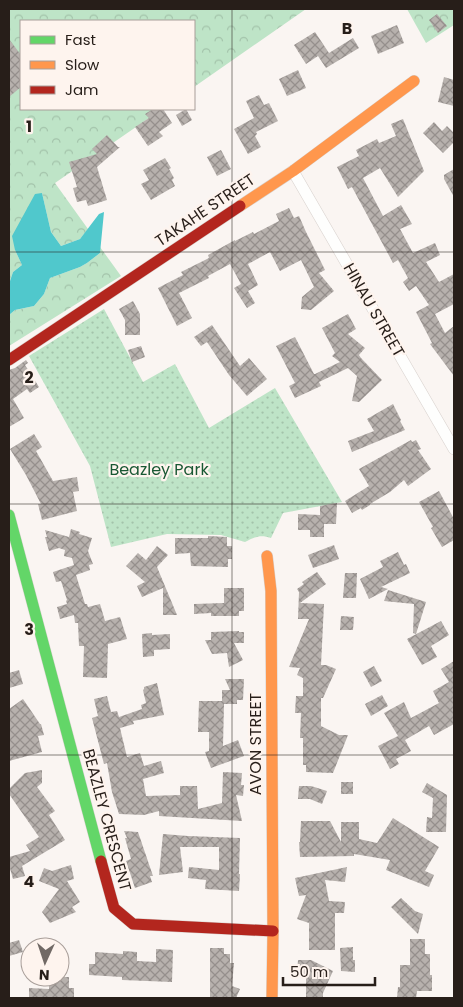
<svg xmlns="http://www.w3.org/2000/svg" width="463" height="1007" font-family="Poppins,sans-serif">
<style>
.grass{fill:url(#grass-dots)}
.forest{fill:url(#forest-crowns)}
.water{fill:#50c8cc}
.building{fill:url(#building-cross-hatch)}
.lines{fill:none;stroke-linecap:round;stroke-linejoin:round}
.street-casing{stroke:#d7d0cc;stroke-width:12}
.fast-casing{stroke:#d7d0cc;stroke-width:12}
.slow-casing{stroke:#d7d0cc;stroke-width:12}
.jam-casing{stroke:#d7d0cc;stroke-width:12}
.street{stroke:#fefefd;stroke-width:11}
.fast{stroke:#63d668;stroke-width:11}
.slow{stroke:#ff974d;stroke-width:11}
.jam{stroke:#b3261e;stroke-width:11}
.grid{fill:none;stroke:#271e19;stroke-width:1;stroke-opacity:0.55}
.labels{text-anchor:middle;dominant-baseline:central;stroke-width:4.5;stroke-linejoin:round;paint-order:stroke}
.street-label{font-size:16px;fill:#271e19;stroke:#fef4ee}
.park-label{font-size:16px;fill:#195833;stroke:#fef4ee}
.grid-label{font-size:16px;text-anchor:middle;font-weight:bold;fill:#271e19;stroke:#fef4ee;stroke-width:4.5;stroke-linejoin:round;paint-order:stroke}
</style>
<defs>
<pattern id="grass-dots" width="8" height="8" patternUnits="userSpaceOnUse" patternTransform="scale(1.25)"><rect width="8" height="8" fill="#bee4c7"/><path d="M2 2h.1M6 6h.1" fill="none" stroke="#a3c3aa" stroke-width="1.8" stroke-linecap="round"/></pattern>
<pattern id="forest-crowns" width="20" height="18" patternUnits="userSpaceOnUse" patternTransform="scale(1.25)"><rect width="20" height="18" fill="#bee4c7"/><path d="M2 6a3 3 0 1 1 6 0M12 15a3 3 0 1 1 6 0" fill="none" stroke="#a3c3aa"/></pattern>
<pattern id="building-cross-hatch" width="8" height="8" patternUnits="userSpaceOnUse" patternTransform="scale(1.25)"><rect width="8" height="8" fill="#b7b1ad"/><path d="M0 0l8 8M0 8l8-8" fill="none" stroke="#958f8c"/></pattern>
</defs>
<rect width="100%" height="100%" fill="#faf5f2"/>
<path class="grass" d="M104 309 143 382 175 364 209 428 275 388 342 502 283 513 271 538C260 534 255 537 245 542L221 535 167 534 111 547 90 466 29 356Z"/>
<g class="forest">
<path d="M9 9H306L194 87V21H21V109H162L55 183 88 229 80 239 61 246 51 232 42 193 15 250 22 265 13 272 9 284Z"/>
<path d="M407 9H454V25L426 43Z"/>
<path d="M100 247 121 276 9 346V315L15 310 34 306 44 294 50 278 80 267 87 263 100 253Z"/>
</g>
<path class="water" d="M42 193 51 232 61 246 80 239 99 214 104 212 100 253 87 263 80 267 50 278 44 294 34 306 15 310 9 315V284L13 272 22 265 15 250 12 236 35 194Z"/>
<g class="building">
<path d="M437 14 447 26 438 33 429 20Z"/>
<path d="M397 25 404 43 378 54 371 36Z"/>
<path d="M315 32 329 53 353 38 359 48 326 68 318 56 306 64 294 45Z"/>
<path d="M9 39 21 55V87L9 97Z"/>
<path d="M298 70 306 88 287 96 279 79Z"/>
<path d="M444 77 454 80V106L438 102Z"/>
<path d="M259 95 264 105 269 103 278 121 256 132 257 134 255 136 261 147 248 154 234 129 254 118 246 101Z"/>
<path d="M153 109H163L172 123 159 132 163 136 148 146 135 127 149 118 145 114Z"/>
<path d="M186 109 192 120 182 126 176 115Z"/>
<path d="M403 119 424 171 398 197 380 168 363 178 383 216 401 205 412 224 400 229 413 253 435 243 440 255 426 262 439 282 454 274V304L435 314 445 333 454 326V376L430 344 432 343 416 312 429 305 416 286 409 291 403 282 408 278 398 260 393 263 352 187 348 189 337 167 359 156 356 150 377 139 379 143 396 136 391 124Z"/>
<path d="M434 122 442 131 447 126 454 133V142L443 153 423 133Z"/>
<path d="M107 135 118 147H120L97 167 107 200 88 206 86 200 77 202 73 188 77 187 69 162 97 154 92 149Z"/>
<path d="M221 150 231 169 217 176 207 157Z"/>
<path d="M165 158 171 168 169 169 174 178 172 180 175 186 151 200 141 184 149 180 143 170Z"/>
<path d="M454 169V197L444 179V175Z"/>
<path d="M289 208 294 218 299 216 306 232 325 270 319 273 334 291 311 310 301 309 302 297 314 287 301 260 280 271 270 252 248 264 258 285 248 291 255 303 247 308 234 288 241 284 230 264 208 276 209 278 179 293 192 318 177 326 158 288 183 275 181 272 209 258 208 255 235 240V241L253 232 254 234 279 221 276 214Z"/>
<path d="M133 301 140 314V335H125V320L119 309Z"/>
<path d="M348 314 356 329 348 334 365 348 359 355 361 358 382 380 359 402 352 401 357 376 348 368 319 382 321 386 295 398 289 386 295 383 276 346 295 337 314 374H315L340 362 332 356 335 353 322 328Z"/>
<path d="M212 325 240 366 249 358 267 379 247 396 229 375 207 342 201 346 194 337Z"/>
<path d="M141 346 145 357 132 362 128 350Z"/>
<path d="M26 360 28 363 25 365 39 387 30 393 27 389 13 399 24 418 9 427V370L15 368Z"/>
<path d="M393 404 401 420 400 421 405 430 352 452 348 441 374 431 367 419Z"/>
<path d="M34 434 42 447 36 451 53 481 77 477 79 491 73 492 77 511 42 520 38 504H41L26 475 10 449Z"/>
<path d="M411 440 412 442 416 440 421 449 418 450 431 469 408 486 404 480 390 492 370 504V505L362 510 361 508 352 513 345 501 369 486 359 469Z"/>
<path d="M439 491 454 519V540L442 547 431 528 433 527 419 502Z"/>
<path d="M337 503 336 524H324V537H310V530H298V514L320 515V506Z"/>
<path d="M71 529 80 532 79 534 92 538 88 551 93 564 89 565 90 570 76 575 85 604H87L88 607 100 604 105 621 120 617 127 639 108 644 107 678 83 677 84 646H79L78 623H75L74 615 60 619 57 607 67 604 66 601 67 600 61 581 56 582 53 572 74 565 72 558 64 556 65 550 59 548 49 551 45 537H47L45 530 69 537Z"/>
<path d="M208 536 227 537V546H232V559H228V567L191 566 190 553 175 554V538H208Z"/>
<path d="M334 545 339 559 313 568 308 555Z"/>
<path d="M157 546 168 555 157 567 177 615H163V588L142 597 137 586 145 582 126 566 138 553 146 560Z"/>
<path d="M398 552 404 565 406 564 410 573 381 587 388 589 369 599 360 579 383 567 380 561Z"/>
<path d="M317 572 326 584 300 603 324 604 321 665H326L336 669 323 698H321V726L339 735H348L333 773 306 772V765H303V738H300L301 713H295L296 696H303V678L297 675 300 668 289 667 309 619H298L299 592 297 589 304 584 302 582Z"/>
<path d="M345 573H357L356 598H343Z"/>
<path d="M224 588H244V611H239V616H211V613L194 614V604L224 603Z"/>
<path d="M388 590 426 602 416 634 413 633 414 604 384 601Z"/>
<path d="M341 616 354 617 353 630H340Z"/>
<path d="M441 621 449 635 431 646 437 657 422 665 407 639Z"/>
<path d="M239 631V632H244V643H234L243 660 229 667 227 653 212 654 205 640H211V632Z"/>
<path d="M152 633V635L170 634V649L154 650V656L143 657 142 634Z"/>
<path d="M454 661V724L434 735 429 726 405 740 411 751 396 759 399 764 390 769 378 746 398 736 384 713 404 702 411 718 439 703 433 691 449 682 441 669Z"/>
<path d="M374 666 382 681 371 687 363 672Z"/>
<path d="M19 670 23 684 9 688V673Z"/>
<path d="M225 679H244L243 700H237V704H224L223 746 238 740 244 756 211 768 205 752 209 751V732H198L199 701H222V690H230Z"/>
<path d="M157 683 164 715 133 721 134 724 120 728 127 757 140 753 144 766 161 761 164 773 143 779 146 796 180 795V786H197L198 809 222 803 223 772 242 773 241 785H244L243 796 236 795 242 821 159 816V811L144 815 119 814 112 792 107 763 104 764 92 718 98 716 94 699 107 696 111 712 117 711 119 717 142 709 141 705 146 703 143 690 144 689V687Z"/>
<path d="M382 695 388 706 371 716 365 704Z"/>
<path d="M23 699 40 724H41L44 735 38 736 42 752 9 761V709Z"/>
<path d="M42 770V783L37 787 55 811 49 815 65 840 22 866 25 876 13 879 9 865V857L30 851 26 845 39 837 9 794V789L25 773Z"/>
<rect x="341" y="782" width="12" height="12"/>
<path d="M427 783 447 795 446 832H426L427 817 432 818 433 798 422 792Z"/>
<path d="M299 786H311L327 791 322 804 310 799H298Z"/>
<path d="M393 818 439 847 425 871 434 875 429 887 386 870 390 860 354 854V856L300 857 299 842H300L301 821H330L341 842V822H359V839L377 843Z"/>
<path d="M124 831 138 832 153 876H150L152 882 135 888 126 861 131 859 125 838H127Z"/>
<path d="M163 834 188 836 240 838 239 874H240L239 891 205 889 206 880 188 878 189 867 219 870V847H180L183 872 159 875Z"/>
<path d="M71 865 74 879 67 881 80 902 72 907 76 912 50 923 42 912 59 889 39 881 44 868 52 871Z"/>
<path d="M347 867 345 882 325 880 329 901 345 902 344 913H335V950H309V923L297 919 306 895 299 896 295 878Z"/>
<path d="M401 898 415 911 423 914 418 934 391 907Z"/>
<path d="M410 939H425V954H430V975H432V991H417L416 998H397L398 987H400V965H410Z"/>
<path d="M19 940 23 952 9 956V943Z"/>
<path d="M353 947V960H355V972L341 971 340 948Z"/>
<path d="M210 948H224V954H230V963H234L232 986 240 989 236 998H210Z"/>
<path d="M156 949 173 950 172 982 122 980V977L89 975V964H95V952L123 954V951L137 952V961L156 962Z"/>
<path d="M298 960H311L333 971 323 993V998H306V975H297Z"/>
<path d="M55 977H69V988H74V998H29V988L49 989V980H55Z"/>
</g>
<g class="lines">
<g class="street-casing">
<path id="street" d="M293 171 454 449"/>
</g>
<g class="fast-casing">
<path id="fast" d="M9 515 101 861"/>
</g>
<g class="slow-casing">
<g id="slow">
<path d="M240 206 293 171 414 81"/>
<path d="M267 556 271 591 273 931 272 998"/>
</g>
</g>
<g class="jam-casing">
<g id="jam">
<path d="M9 360 240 206"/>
<path d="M101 861 114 908 133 924 273 931"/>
</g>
</g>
<use href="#street" class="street"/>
<use href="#fast" class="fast"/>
<use href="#slow" class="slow"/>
<use href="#jam" class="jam"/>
</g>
<path class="grid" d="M232 9V998M9 252H454M9 504H454M9 755H454"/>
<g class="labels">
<g class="street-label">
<text transform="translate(205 210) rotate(-34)">TAKAHE STREET</text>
<text transform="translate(374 310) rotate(60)">HINAU STREET</text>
<text transform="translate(255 744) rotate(-90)">AVON STREET</text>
<text transform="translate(107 820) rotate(75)">BEAZLEY CRESCENT</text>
</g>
<g class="park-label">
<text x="159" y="469">Beazley Park</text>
</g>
</g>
<g class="grid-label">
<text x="347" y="34">B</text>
<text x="29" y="132">1</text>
<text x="29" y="383">2</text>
<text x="29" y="635">3</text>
<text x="29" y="887">4</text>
</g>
<rect width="463" height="1007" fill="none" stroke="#271e19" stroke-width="20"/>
<rect x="20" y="20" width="175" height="90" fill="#fef4ee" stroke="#a89e99"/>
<rect x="30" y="36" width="25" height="8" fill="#63d668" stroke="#a89e99"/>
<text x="65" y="45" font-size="15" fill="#271e19">Fast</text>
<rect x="30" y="61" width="25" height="8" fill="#ff974d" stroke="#a89e99"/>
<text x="65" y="70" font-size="15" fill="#271e19">Slow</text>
<rect x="30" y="86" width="25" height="8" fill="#b3261e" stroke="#a89e99"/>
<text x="65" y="95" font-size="15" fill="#271e19">Jam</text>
<g transform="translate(45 962) rotate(183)"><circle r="24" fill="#fef4ee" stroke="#a89e99"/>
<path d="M0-4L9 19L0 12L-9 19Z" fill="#716965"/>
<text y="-8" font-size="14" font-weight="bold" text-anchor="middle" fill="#271e19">N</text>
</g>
<path d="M283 977v8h92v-8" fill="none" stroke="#271e19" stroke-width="2.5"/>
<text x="290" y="977" font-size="15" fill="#271e19" stroke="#fef4ee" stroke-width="4" paint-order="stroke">50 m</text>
</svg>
